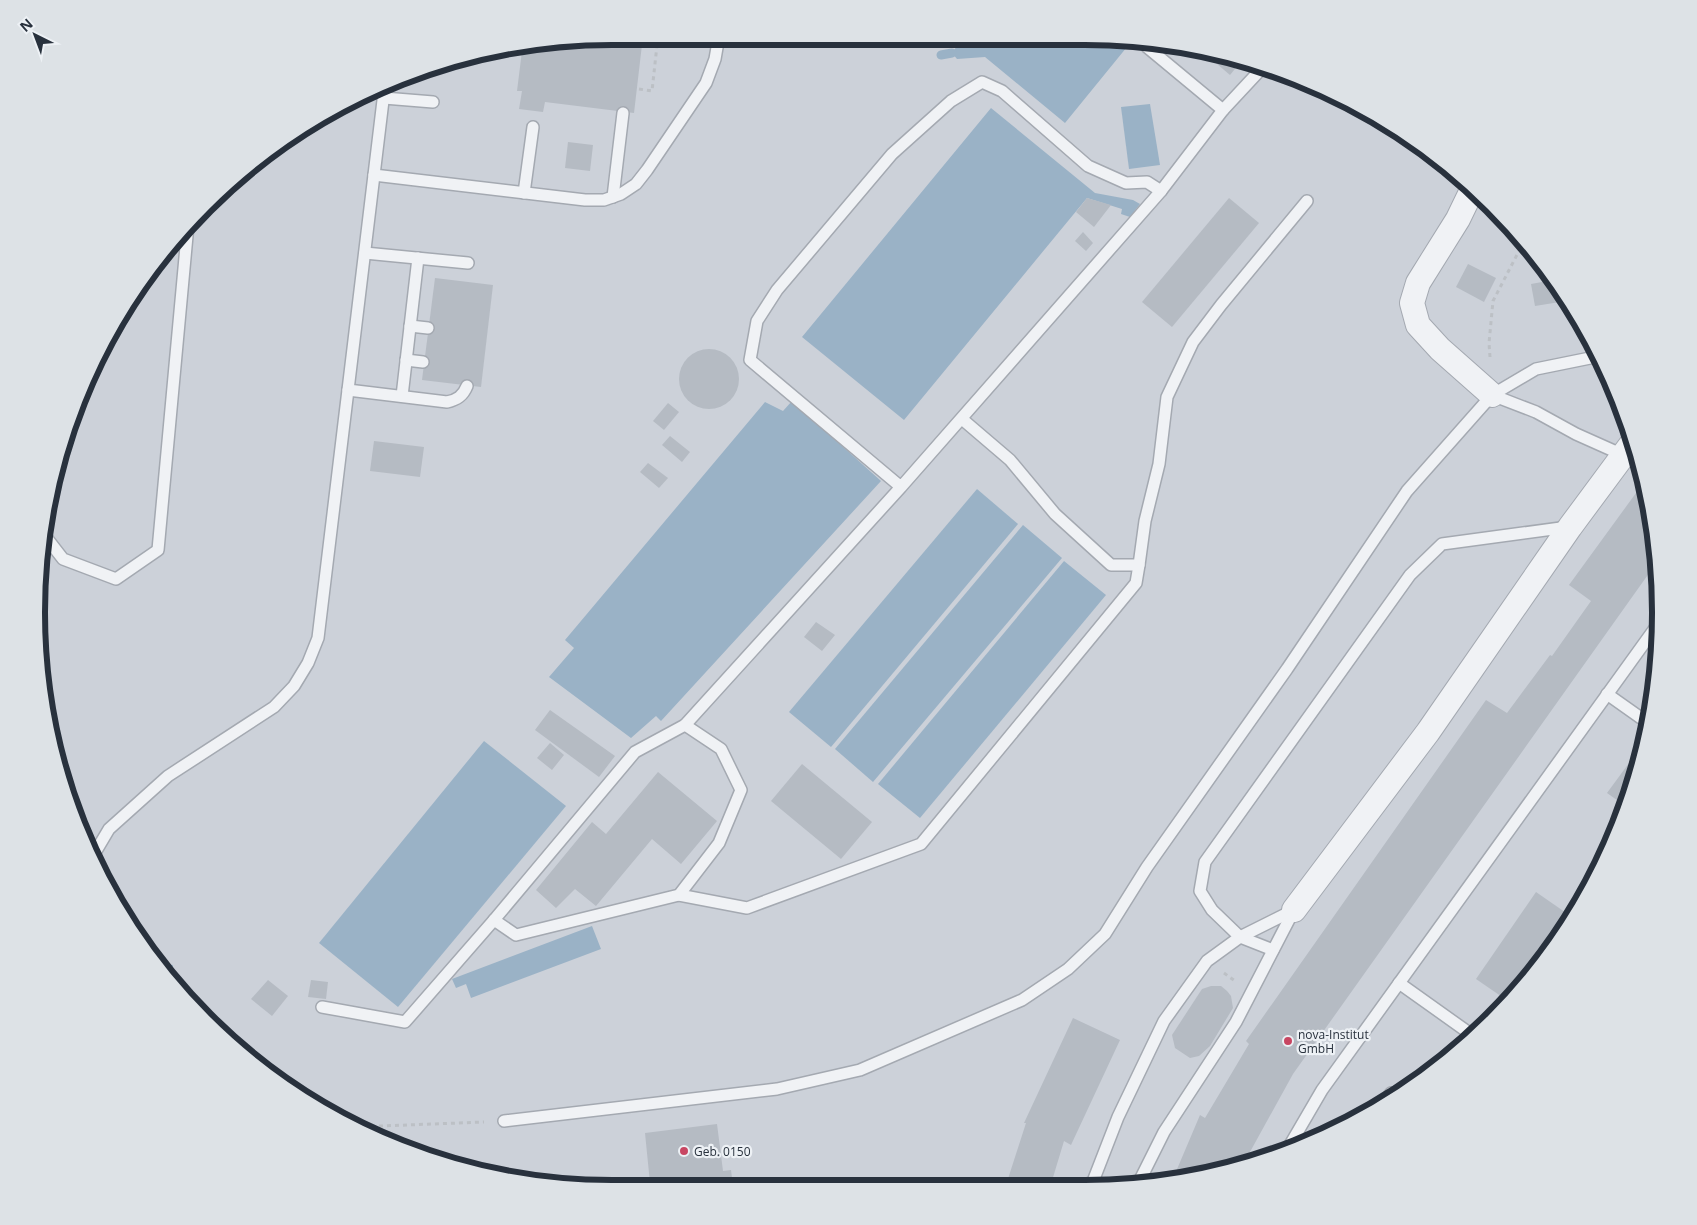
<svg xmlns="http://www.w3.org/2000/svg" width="1697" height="1225" font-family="'Open Sans',sans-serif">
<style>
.built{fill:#ccd1d9}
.water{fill:#9ab2c6}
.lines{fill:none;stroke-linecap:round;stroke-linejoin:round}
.stream{stroke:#9ab2c6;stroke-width:9}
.building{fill:#b5bbc3}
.service-casing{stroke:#a4a9b1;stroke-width:14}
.minor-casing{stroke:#a4a9b1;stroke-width:26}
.path{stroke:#bcc0c5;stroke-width:3;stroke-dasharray:4 4;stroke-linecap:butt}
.service{stroke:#f0f2f5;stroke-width:11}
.minor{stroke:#f0f2f5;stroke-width:24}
.poi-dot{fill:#c84662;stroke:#edf1f5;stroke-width:2}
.labels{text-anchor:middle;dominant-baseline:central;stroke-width:4.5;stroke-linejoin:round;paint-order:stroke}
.poi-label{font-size:12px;fill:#28313d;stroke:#edf1f5;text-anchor:start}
.rim{fill:none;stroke:#28313d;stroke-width:6}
</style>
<rect width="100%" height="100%" fill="#dee2e7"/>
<path class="built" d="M612 36H1085L1233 56 1305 80 1404 133 1465 179 1541 261 1601 357 1641 463 1659 575 1656 687 1630 797 1584 900 1518 992 1436 1069 1305 1145 1160 1184 575 1187 463 1169 357 1129 233 1046 156 964 80 833 41 687V537L56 463 96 358 179 232 293 133 392 80 463 56Z"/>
<g class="water">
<path d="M989 36H1085L1131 42 1065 123 985 57 957 59 952 53 957 46 983 44Z"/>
<path d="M1150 104 1160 165 1129 169 1121 107Z"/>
<path d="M991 108 1095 193 1133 200 1140 204 1130 217 1121 214 1122 209 1087 198 904 420 802 337Z"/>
<path d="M792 401 881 481 661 721 656 716 631 738 549 677 574 648 565 640 765 402 783 411Z"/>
<path d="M977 489 1018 524 831 747 789 712Z"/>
<path d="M1023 525 1062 558 873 782 835 749Z"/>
<path d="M1064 561 1106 595 920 818 878 784Z"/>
<path d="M484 741 566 806 398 1007 319 943Z"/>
<path d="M592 926 601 949 471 998 466 984 456 988 452 979Z"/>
<path d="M155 963 173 965 171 980 156 964Z"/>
</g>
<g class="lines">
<path class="stream" d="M941 55 952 53"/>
</g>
<g class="building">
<path d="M612 36H643L634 113 545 102 543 112 519 109 522 91H517L522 51 512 50Z"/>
<path d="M1203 52 1233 56 1243 59 1230 75Z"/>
<path d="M568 142 593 145 590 171 565 168Z"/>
<path d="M1087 198 1111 205 1094 227 1076 212Z"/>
<path d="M1229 198 1259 223 1172 327 1142 302Z"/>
<path d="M1083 232 1093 243 1086 251 1075 241Z"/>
<path d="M1468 264 1496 278 1484 302 1456 287Z"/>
<path d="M435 278 493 285 481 387 422 380Z"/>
<path d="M1553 280 1566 301 1535 306 1531 284Z"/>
<circle cx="709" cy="379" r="30"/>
<path d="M668 403 679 412 664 430 653 421Z"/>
<path d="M670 436 690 452 682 462 662 445Z"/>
<path d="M374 441 424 447 420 477 370 471Z"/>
<path d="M648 463 668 478 659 488 640 472Z"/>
<path d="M1644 482 1657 562 1293 1074 1245 1161 1172 1181 1200 1115 1205 1118 1249 1044 1246 1041 1486 700 1507 713 1550 655 1552 656 1591 601 1569 585Z"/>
<path d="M816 622 835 635 822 651 804 637Z"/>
<path d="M550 710 615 756 599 777 535 730Z"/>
<path d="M550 743 564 755 552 770 537 758Z"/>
<path d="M1643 744 1630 797 1616 829 1610 825 1624 805 1607 793Z"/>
<path d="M802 764 872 822 841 859 771 801Z"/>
<path d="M658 772 717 821 681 864 652 839 596 906 575 889 556 908 536 890 592 822 606 834Z"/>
<path d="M1603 857 1599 866 1598 869 1595 867Z"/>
<path d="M1536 892 1572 917 1518 992 1508 1001 1476 979Z"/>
<path d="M268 980 288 996 272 1016 251 999Z"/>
<path d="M311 980 328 982 326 999 308 997Z"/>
<path d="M1211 986H1221L1227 991 1231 996 1233 1008 1210 1046 1199 1056 1190 1058 1175 1048 1172 1035 1202 989Z"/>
<path d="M1073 1018 1120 1040 1071 1145 1064 1141 1051 1184 1006 1185 1026 1123H1024Z"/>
<path d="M717 1124 723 1171 731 1170 733 1186 594 1187 608 1181 635 1184 650 1183 645 1133Z"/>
</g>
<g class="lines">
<g class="service-casing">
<g id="service">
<path d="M1149 45 1147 47 1223 110 1161 191"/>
<path d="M384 98 433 102"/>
<path d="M1223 110 1264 66"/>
<path d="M374 175 585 200H604L621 194 636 184 647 170 706 83 715 59 719 36"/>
<path d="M524 193 533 127"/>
<path d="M613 197 623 113"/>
<path d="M365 253 468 263"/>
<path d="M410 326 428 328"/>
<path d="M406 360 423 362"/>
<path d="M348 390 447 402C457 400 463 396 467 386"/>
<path d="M1492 395 1536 412 1576 434 1623 455"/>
<path d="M402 396 418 258"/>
<path d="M962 419 1010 460 1055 514 1111 565H1139L1145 521 1159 464 1167 397 1193 342 1221 305 1307 201"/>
<path d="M42 532 63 559 116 579 158 550 188 225"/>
<path d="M1607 694 1648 723"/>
<path d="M93 856 109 829 168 776 274 707 294 686 308 663 318 638 385 84"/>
<path d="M679 895 747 908 921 844 1136 583 1139 565"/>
<path d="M494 920 516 935 679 895 719 843 741 790 721 749 685 725"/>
<path d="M1273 950 1240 937 1212 910 1200 891 1205 862 1410 575 1442 544 1568 527"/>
<path d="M1399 983 1472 1035"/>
<path d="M322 1007 405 1022 494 920 635 752 685 725 901 487 750 360 757 321 777 290 892 154 951 101 982 82 1002 91 1088 166 1126 183 1147 182 1161 191 901 487"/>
<path d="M1388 1097 1391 1093"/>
<path d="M504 1121 777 1089 860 1070 1022 1000 1068 969 1105 934 1147 867 1287 669 1407 491 1492 395 1536 369 1600 356"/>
<path d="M1287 1150 1322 1090 1658 624"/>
<path d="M1092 1184 1118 1117 1164 1021 1207 961 1240 937 1294 910"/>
<path d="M1138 1184 1164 1132 1236 1022 1294 910"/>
</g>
</g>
<g class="minor-casing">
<g id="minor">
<path d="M1473 188 1458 219 1418 283 1412 303 1418 325 1440 349 1492 395"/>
<path d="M1294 910 1428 732 1570 527 1633 442"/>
</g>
</g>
<g class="path">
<path d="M639 89 652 91 658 36"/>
<path d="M1490 357 1489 343 1493 301 1520 249"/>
<path d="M1224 973 1235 981"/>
<path d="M355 1127 484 1122"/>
</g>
<use href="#service" class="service"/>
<use href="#minor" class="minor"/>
</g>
<g class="poi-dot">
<circle cx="1288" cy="1041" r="5"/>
<circle cx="684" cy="1151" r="5"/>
</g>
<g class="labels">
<g class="poi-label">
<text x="1298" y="1034">nova-Institut<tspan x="1298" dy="14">GmbH</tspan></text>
<text x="694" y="1151">Geb. 0150</text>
</g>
</g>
<path d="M0 0H1697V1225H0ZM612 45H1085A567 567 0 0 1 1652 612V613A567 567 0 0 1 1085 1180H612A567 567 0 0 1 45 613V612A567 567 0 0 1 612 45Z" fill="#dde2e6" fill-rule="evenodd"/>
<path class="rim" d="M612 45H1085A567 567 0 0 1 1652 612V613A567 567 0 0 1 1085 1180H612A567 567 0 0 1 45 613V612A567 567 0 0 1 612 45Z"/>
<g transform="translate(35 35) rotate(318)" stroke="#edf1f5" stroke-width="4" paint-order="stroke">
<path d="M0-4L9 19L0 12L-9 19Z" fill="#28313d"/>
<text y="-8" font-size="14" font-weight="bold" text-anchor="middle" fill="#28313d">N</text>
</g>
</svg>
